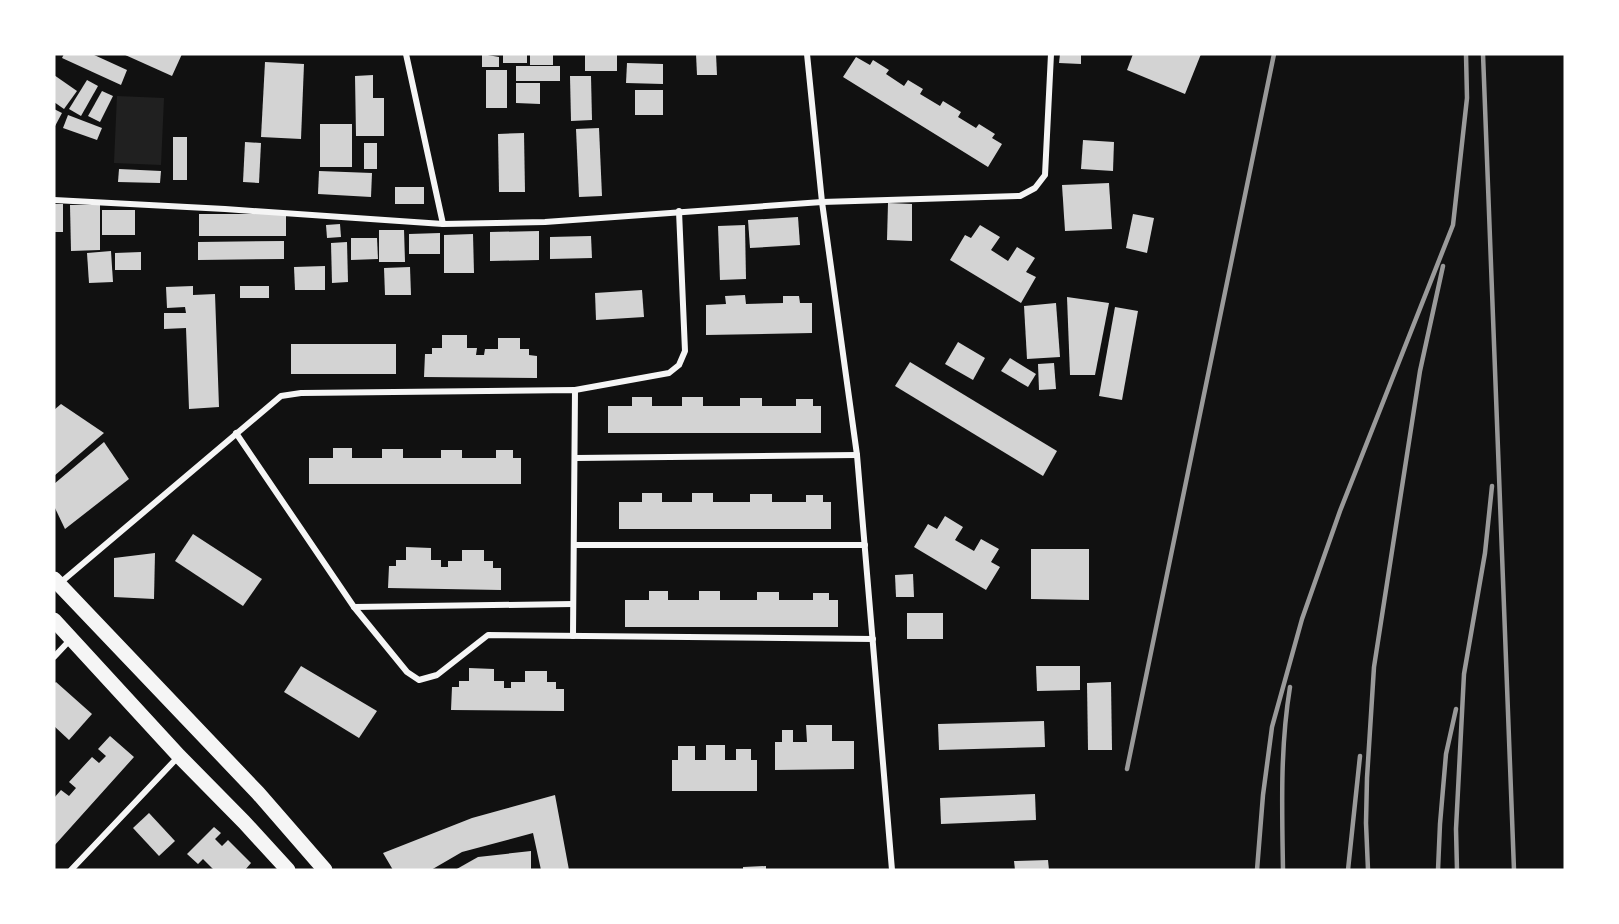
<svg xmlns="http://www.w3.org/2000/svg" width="1619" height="924" font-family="Manrope,sans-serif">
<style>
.green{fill:#202020}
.building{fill:#d3d3d3}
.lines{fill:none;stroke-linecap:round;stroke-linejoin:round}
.minor{stroke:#f5f5f5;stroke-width:6}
.primary{stroke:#f5f5f5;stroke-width:15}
.rail{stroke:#9a9a9a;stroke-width:4.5}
</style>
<rect width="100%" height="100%" fill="#111"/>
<path class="green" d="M117 96 164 98 161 165 114 163Z"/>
<g class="building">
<path d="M64 54H92L127 70 121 85 62 58Z"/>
<path d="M123 54H182L172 76Z"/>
<path d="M482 54 499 57V67H482Z"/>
<rect x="530" y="54" width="23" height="11"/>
<rect x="585" y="54" width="32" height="17"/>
<path d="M696 54H716L717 75H697Z"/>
<path d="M1060 54H1081V64L1059 63Z"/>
<path d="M1133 54H1201L1185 94 1127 70Z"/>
<rect x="503" y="55" width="24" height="8"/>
<path d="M856 57 870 65 873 60 889 70 886 74 904 86 908 80 923 89 920 94 940 106 943 101 961 112 958 117 976 128 979 124 995 134 992 138 1002 144 988 167 843 77Z"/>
<path d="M265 62 304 64 301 139 261 137Z"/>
<path d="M627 63 663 64V84L626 83Z"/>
<rect x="516" y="66" width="44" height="15"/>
<rect x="486" y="70" width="21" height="38"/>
<path d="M54 75 77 91 64 109 54 102Z"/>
<path d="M373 75V98H384V136H356L355 76Z"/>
<path d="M570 76H591L592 120 571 121Z"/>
<path d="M87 80 98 86 81 116 69 109Z"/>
<path d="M516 83H540V104L516 103Z"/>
<rect x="635" y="90" width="28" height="25"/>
<path d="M102 91 113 96 100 122 88 116Z"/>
<path d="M54 109 62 113 54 128Z"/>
<path d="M68 115 102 128 97 140 63 128Z"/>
<rect x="320" y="124" width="32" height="43"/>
<path d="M599 128 602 196 579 197 576 129Z"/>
<path d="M524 133 525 192H499L498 134Z"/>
<rect x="173" y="137" width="14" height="43"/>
<path d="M1083 140 1114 142 1113 171 1081 169Z"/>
<path d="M245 142 261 143 259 183 243 182Z"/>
<rect x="364" y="143" width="13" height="26"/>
<path d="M119 169 161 171 160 183 118 182Z"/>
<path d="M319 171 372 173 371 197 318 194Z"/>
<path d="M1109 183 1112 229 1065 231 1062 185Z"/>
<rect x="395" y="187" width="29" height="17"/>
<path d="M888 203 912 204V241L887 240Z"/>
<rect x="54" y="204" width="9" height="28"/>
<path d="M70 205H100V250L71 251Z"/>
<rect x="102" y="210" width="33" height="25"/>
<rect x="199" y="214" width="87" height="22"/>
<path d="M1133 214 1154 218 1147 253 1126 248Z"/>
<path d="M798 217 800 245 750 248 748 220Z"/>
<path d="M340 224 341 237 327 238 326 225Z"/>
<path d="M745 225 746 279 720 280 718 226Z"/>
<path d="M980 225 1000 237 991 250 1008 261 1017 247 1035 258 1026 272 1036 277 1021 303 950 260 965 235 971 238Z"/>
<path d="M379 230H404L405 262H379Z"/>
<path d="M539 231V260L490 261V232Z"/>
<path d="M440 233V254H409V234Z"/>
<path d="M473 234 474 273H444V235Z"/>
<path d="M591 236 592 258 550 259V237Z"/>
<path d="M351 238H377L378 259 351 260Z"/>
<path d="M284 241V259L198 260V242Z"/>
<path d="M347 242 348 282 332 283 331 243Z"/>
<path d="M111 251 113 282 89 283 87 253Z"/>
<path d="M141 252V270H115V253Z"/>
<path d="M325 266V290H295L294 267Z"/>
<path d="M410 267 411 295H385L384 268Z"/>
<path d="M193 286V295L215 294 219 407 189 409 186 328 164 329V313H186L185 307 167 308 166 287Z"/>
<rect x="240" y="286" width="29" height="12"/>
<path d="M642 290 644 317 596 320 595 293Z"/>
<path d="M745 295 746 304 783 303V296H799L800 303H812V333L706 335V305L726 304 725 296Z"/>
<path d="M1067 297 1109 303 1095 375H1070Z"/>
<path d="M1056 303 1060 357 1027 359 1024 306Z"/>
<path d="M1115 307 1138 311 1122 400 1099 396Z"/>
<path d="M442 335H467V348H477L476 355H484L485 349H498V338H520V349H529V355L537 356V378L424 377 425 354H432V348H442Z"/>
<path d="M958 342 985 358 973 380 945 364Z"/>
<rect x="291" y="344" width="105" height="30"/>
<path d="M1010 358 1036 374 1028 387 1001 371Z"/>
<path d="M910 362 1057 451 1043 476 895 386Z"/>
<path d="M1054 363 1056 389 1039 390 1038 364Z"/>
<path d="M632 397H652V406H682V397H703V406H740V398H762V406H796V399H813V406H821V433H608V406H632Z"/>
<path d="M61 404 104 433 54 476V410Z"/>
<path d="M104 442 129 479 65 529 54 506V484Z"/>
<path d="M333 448H352V458H382V449H403V458H441V450H462V458H496V450H513V458H521V484H309V458H333Z"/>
<path d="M642 493H662V502H692V493H713V502H750V494H772V502H806V495H823V502H831V529H619V502H642Z"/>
<path d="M945 516 963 527 955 540 974 551 981 539 999 549 991 562 1000 567 986 590 914 547 928 524 937 529Z"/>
<path d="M193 534 262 579 243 606 175 561Z"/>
<path d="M406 547 431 548V560H441V567H448V561H462V550H484V561H493V568H501V590L388 588 389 566H396V560H406Z"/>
<path d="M1031 549H1089V600L1031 599Z"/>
<path d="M155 553 154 599 114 597V558Z"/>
<path d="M913 574 914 597H896L895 575Z"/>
<path d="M649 591H668V600H699V591H720V600H757V592H779V600H813V593H829V600H838V627H625V600H649Z"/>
<rect x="907" y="613" width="36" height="26"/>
<path d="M301 666 377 711 359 738 284 692Z"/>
<path d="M1036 666H1080V690L1037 691Z"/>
<path d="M469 668 494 669V681H504V688H511V682H525V671H547V682H556V689H564V711L451 710 452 687H459V681H469Z"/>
<path d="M56 682 92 714 69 740 54 726V684Z"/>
<path d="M1111 682 1112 750H1088L1087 683Z"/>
<path d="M1044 721 1045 747 939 750 938 724Z"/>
<path d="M806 725H832V741H854V769L775 770V742H782V730H793V742H807Z"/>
<path d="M110 736 134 757 54 846V798L61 790 69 796 76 788 69 782 92 757 99 763 106 756 98 749Z"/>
<path d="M706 745H725V760H736V749H751V760H757V791H672V760H678V746H695V760H706Z"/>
<path d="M1035 794 1036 820 941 824 940 798Z"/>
<path d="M555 795 569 870H541L533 833 462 852 431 870H393L383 853 472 818Z"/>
<path d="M149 813 175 841 159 856 133 828Z"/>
<path d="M214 827 221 833 215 839 222 846 228 840 251 863 245 870H212L213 869 203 859 198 864 187 854Z"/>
<path d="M531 851V870H455L478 857Z"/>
<path d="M1048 860 1049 870H1015L1014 861Z"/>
<path d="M766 866V870H743V867Z"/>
</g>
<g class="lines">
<g class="minor">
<path d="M406 54 443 224"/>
<path d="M807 54 822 202 857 455 892 870"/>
<path d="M54 200 225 209 443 224 545 222 822 202 1020 196 1035 188 1045 175 1051 54"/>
<path d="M575 390 669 373 679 365 685 351 679 211"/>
<path d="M236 433 354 607 407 672 419 680 437 675 488 635 873 639"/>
<path d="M575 458 857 455"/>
<path d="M574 545H865"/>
<path d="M60 583 281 396 301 393 575 390 573 636"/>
<path d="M354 607 573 604"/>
<path d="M54 657 70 640"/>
<path d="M71 870 178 757"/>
</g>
<g class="primary">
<path d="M54 579 258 793 325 870"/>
<path d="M54 620 179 756 244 822 288 870"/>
</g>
<g class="rail">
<path d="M1483 54 1514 870"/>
<path d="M1127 769 1274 54"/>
<path d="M1257 870 1263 795 1272 727 1302 619 1340 511 1453 225 1467 98 1466 54"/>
<path d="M1283 870C1282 809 1280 748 1290 687"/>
<path d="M1348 870 1360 756"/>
<path d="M1368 870 1366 823 1367 778 1374 667 1420 371 1443 266"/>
<path d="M1438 870 1440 824 1446 754 1456 709"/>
<path d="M1457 870 1456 829 1464 674 1485 553 1492 486"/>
</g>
</g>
<rect width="1619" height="924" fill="none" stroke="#ffffff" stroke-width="111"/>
</svg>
